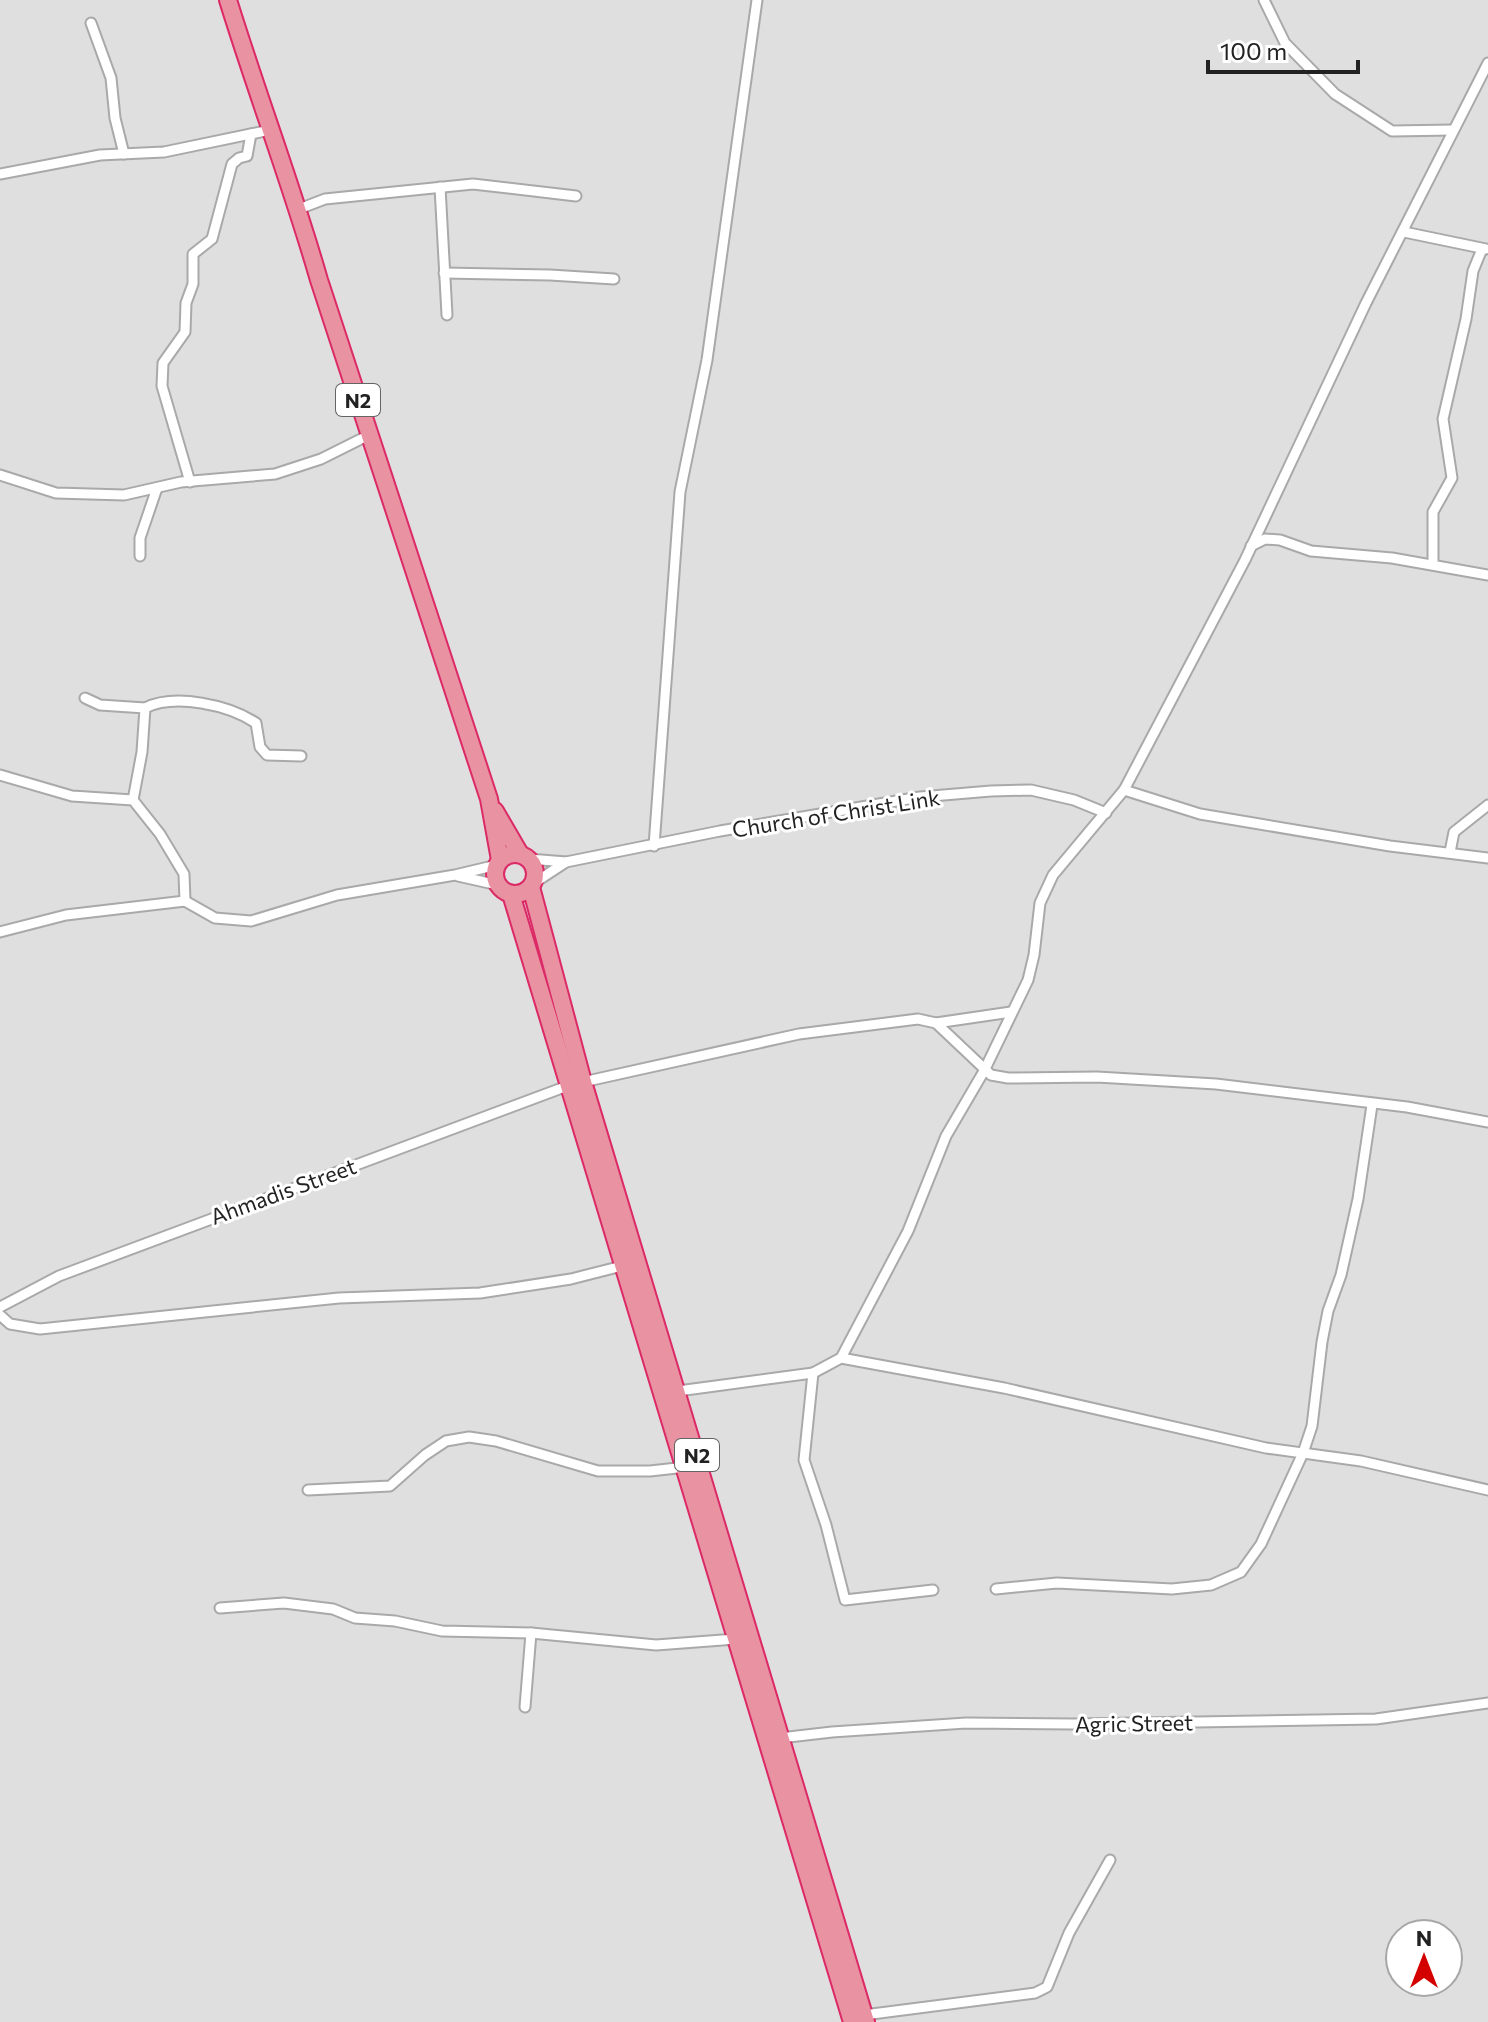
<svg xmlns="http://www.w3.org/2000/svg" width="1488" height="2022" font-family="Commissioner,sans-serif">
<style>
.residential{fill:#e0dfdf;fill-rule:evenodd}
.lines{fill:none;stroke-linecap:round;stroke-linejoin:round}
.street-casing{stroke:#a9a9a9;stroke-width:13}
.highway-casing{stroke:#dc2a67;stroke-width:20}
.street{stroke:#fff;stroke-width:9}
.highway{stroke:#e892a2;stroke-width:16}
.labels{text-anchor:middle;dominant-baseline:central;stroke-width:6;stroke-linejoin:round;paint-order:stroke}
.shield{fill:#fff;stroke:#646464;stroke-width:2}
.shield-label{font-size:20px;font-weight:bold;fill:#222}
.street-label{font-size:22px;fill:#222;stroke:#fff}
</style>
<rect width="100%" height="100%" fill="#f2efe9"/>
<path class="residential" d="M0 0H1488V2022H0ZM1400 1934H1448V1982H1400Z"/>
<g class="lines">
<g class="street-casing">
<g id="street">
<path d="M1264 0 1285 43 1335 94 1392 131 1453 130"/>
<path d="M91 23 111 78 115 118 124 154"/>
<path d="M0 174 100 155 164 152 270 130"/>
<path d="M440 187 447 315"/>
<path d="M299 209 325 199 473 184 576 196"/>
<path d="M1404 232 1486 249"/>
<path d="M444 273 550 275 614 279"/>
<path d="M0 475 56 493 124 495 181 482 275 474 321 459 369 435"/>
<path d="M190 482 162 386 163 363 185 332 186 303 193 284V254L212 239 232 164 239 158 247 156 251 134"/>
<path d="M1251 546 1265 539 1280 540 1311 551 1392 558 1488 575"/>
<path d="M140 556V538L157 488"/>
<path d="M1433 564V512L1452 478 1443 419 1466 319 1473 271 1482 249"/>
<path d="M85 698 100 705 145 708 142 752 133 800"/>
<path d="M145 708C175 693 229 705 256 723L260 747 267 755 301 756"/>
<path d="M0 775 72 796 133 800 160 834 184 874 185 901"/>
<path d="M1124 790 1200 814 1390 846 1488 858"/>
<path d="M654 846 680 492 707 360 757 0"/>
<path d="M1450 852 1454 832 1488 805"/>
<path d="M529 859 566 862 720 831 920 797 991 791 1031 790 1074 800 1106 813"/>
<path d="M458 876 498 885"/>
<path d="M534 883 566 862"/>
<path d="M0 932 66 915 185 901 215 918 251 921 337 895 455 875 497 865"/>
<path d="M936 1023 991 1075 1008 1078 1097 1077 1216 1084 1407 1107 1488 1122"/>
<path d="M583 1082 799 1034 918 1019 936 1023 1011 1012"/>
<path d="M0 1307 59 1276 570 1085"/>
<path d="M0 1315 10 1324 40 1329 339 1298 480 1293 571 1279 622 1266"/>
<path d="M841 1358 1004 1388 1266 1448 1361 1461 1488 1490"/>
<path d="M813 1373 804 1460 826 1525 845 1600 933 1590"/>
<path d="M678 1391 813 1373 841 1358 908 1231 946 1136 984 1071 1028 980 1034 955 1040 903 1053 875 1124 790 1245 560 1366 303 1488 63"/>
<path d="M308 1490 390 1486 425 1455 446 1441 469 1437 496 1441 598 1471H650L686 1467"/>
<path d="M996 1589 1057 1583 1172 1589 1211 1585 1241 1572 1261 1544 1303 1453 1312 1426 1322 1342 1328 1311 1341 1275 1358 1199 1372 1105"/>
<path d="M220 1608 284 1603 333 1609 355 1618 395 1621 442 1631 531 1633 656 1645 736 1639"/>
<path d="M525 1707 531 1633"/>
<path d="M780 1738 832 1732 966 1723 1073 1724 1376 1719 1488 1703"/>
<path d="M864 2015 1035 1993 1047 1987 1069 1933 1110 1860"/>
</g>
</g>
<g class="highway-casing">
<g id="highway">
<path d="M228 0C257 94 292 186 319 280L489 799 500 860"/>
<path d="M495 811 520 854"/>
<circle cx="515" cy="874" r="20"/>
<path d="M531 887 583 1082 866 2022"/>
<path d="M511 894 852 2022"/>
</g>
</g>
<use href="#street" class="street"/>
<use href="#highway" class="highway"/>
</g>
<g class="labels">
<g class="shield">
<rect x="336" y="384" width="44" height="32" rx="6"/>
<rect x="675" y="1439" width="44" height="32" rx="6"/>
</g>
<g class="shield-label">
<text x="358" y="400">N2</text>
<text x="697" y="1455">N2</text>
</g>
<g class="street-label">
<text transform="translate(836 813) rotate(-9)">Church of Christ Link</text>
<text transform="translate(283 1191) rotate(-20)">Ahmadis Street</text>
<text transform="translate(1134 1723) rotate(-1)">Agric Street</text>
</g>
</g>
<g transform="translate(1424 1958)"><circle r="38" fill="#ffffff" stroke="#a7a7a7" stroke-width="2"/>
<path d="M0-6L14 30L0 20L-14 30Z" fill="#d40000"/>
<text y="-12" font-size="22" font-weight="bold" text-anchor="middle" fill="#222222">N</text>
</g>
<path d="M1208 60v12h150v-12" fill="none" stroke="#222222" stroke-width="4"/>
<text x="1220" y="60" font-size="24" fill="#222222" stroke="#ffffff" stroke-width="6" paint-order="stroke">100 m</text>
</svg>
